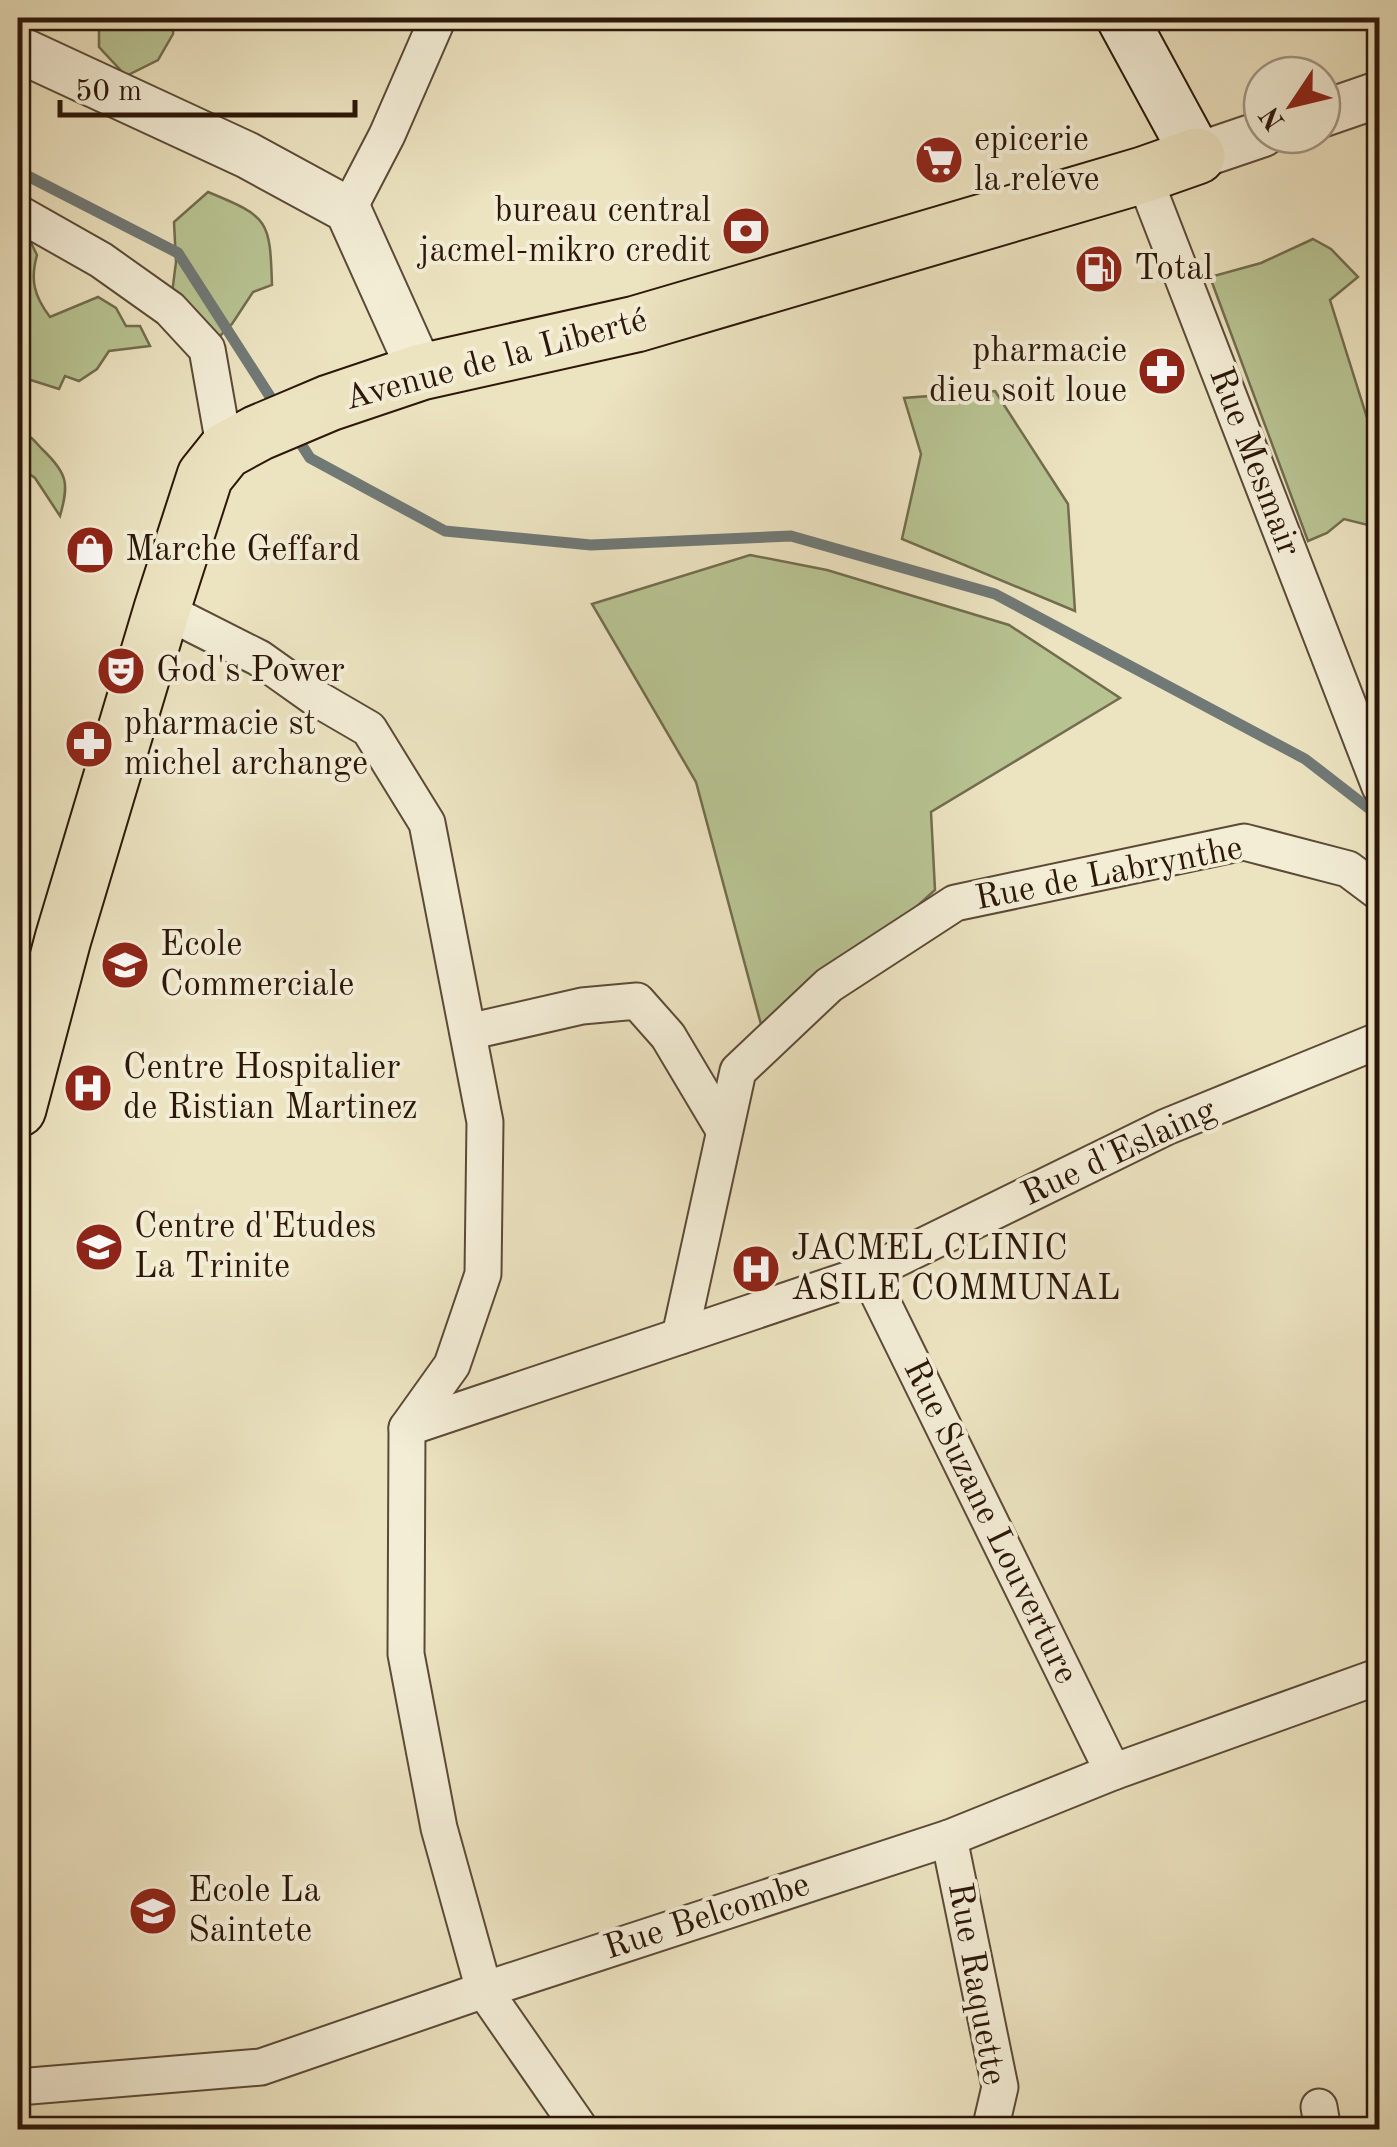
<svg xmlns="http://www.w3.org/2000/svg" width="1397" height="2147" font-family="'Old Standard TT',serif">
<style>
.green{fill:#b8c392;stroke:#726d4e;stroke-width:2.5}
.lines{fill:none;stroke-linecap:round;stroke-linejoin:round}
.stream{stroke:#717976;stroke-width:11}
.minor-casing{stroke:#5c4a37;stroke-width:39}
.tertiary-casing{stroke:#5c4a37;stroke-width:49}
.secondary-casing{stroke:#2c1709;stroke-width:54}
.primary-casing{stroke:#2c1709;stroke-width:59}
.minor{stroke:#f3edd6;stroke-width:35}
.tertiary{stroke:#f3edd6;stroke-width:45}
.secondary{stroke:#f3edd6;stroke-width:50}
.primary{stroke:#ece3c0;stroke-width:55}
.labels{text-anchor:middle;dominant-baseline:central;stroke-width:8;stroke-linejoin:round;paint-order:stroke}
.poi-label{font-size:35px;fill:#2c1709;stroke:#f3edd6;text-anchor:start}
.street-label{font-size:35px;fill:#2c1709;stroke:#f3edd6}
</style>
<rect width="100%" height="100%" fill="#ece3c0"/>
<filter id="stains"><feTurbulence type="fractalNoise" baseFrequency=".002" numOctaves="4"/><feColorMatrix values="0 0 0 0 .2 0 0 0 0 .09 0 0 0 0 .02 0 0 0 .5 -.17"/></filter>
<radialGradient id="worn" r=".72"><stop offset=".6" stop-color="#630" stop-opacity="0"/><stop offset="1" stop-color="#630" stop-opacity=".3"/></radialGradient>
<g class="green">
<path d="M99 18H174L173 34 158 60 126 76 99 47Z"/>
<path d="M208 192C269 217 270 220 272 285L253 292 232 324 207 349 170 309 176 262 174 222Z"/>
<path d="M18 225 23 226 37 255C30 280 34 296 50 317L98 297 116 308 126 326H140L150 346 109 351 97 369 79 381 65 376 59 389 18 376Z"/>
<path d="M1313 239 1331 249 1358 277 1330 300 1379 456 1380 528 1344 519 1327 533 1308 541 1210 277 1261 263Z"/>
<path d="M995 391 1068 504 1075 611 902 539 921 454 904 398Z"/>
<path d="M18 432C32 435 33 440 43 450 68 474 69 484 60 516L35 478 18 466Z"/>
<path d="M750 555 827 570 1009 625 1120 698 931 812 935 890 766 1043 696 782 592 604Z"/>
</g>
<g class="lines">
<g class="stream">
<path d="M18 171 178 253 278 409"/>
<path d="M294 433 310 458 445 531 591 545 791 536 995 594 1305 759 1380 817"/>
</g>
<g class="minor-casing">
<g id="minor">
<path d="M1143 175 1380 787"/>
<path d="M348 210 387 135 438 18"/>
<path d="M18 213 101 260 170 309 207 349 225 451"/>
<path d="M162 609 259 658 314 697 369 729 427 823 485 1122 483 1274 452 1365 407 1428 406 1654 439 1828 484 1990 581 2130"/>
<path d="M468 1032 582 1006 637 1001 668 1036 724 1130"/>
<path d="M868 1273 1113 1772"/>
<path d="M680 1336 738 1071 829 985 955 903 1244 842 1348 869 1380 893"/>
<path d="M407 1428 868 1273 1166 1127 1380 1040"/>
<path d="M949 1838 1000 2087 990 2130"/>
<path d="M18 2087 261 2067 484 1990 949 1838 1113 1772 1380 1676"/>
<path d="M1319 2107 1323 2130"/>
</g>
</g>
<g class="tertiary-casing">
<g id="tertiary">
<path d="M18 49 247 155 348 210 421 372"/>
<path d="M1322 114 1380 94"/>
<path d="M1197 156 1262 134"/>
</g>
</g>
<g class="secondary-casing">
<path id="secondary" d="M1122 18 1197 156"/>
</g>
<g class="primary-casing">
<path id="primary" d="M18 1109 63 939 162 609 205 476 225 451 258 433 329 403 421 372 636 324 1143 175 1197 156"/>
</g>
<use href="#minor" class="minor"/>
<use href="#tertiary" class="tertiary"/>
<use href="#secondary" class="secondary"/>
<use href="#primary" class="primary"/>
</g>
<defs>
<g id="supermarket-disc" transform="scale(2.5)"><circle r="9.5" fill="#8f2418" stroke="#f3edd6"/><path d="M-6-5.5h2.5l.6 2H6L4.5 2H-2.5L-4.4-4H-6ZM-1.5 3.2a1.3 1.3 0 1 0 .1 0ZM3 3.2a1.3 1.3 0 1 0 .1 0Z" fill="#fff"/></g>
<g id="bank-disc" transform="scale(2.5)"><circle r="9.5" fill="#8f2418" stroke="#f3edd6"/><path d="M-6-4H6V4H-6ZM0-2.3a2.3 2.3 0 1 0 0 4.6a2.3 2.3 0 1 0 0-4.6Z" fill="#fff"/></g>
<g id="fuel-disc" transform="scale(2.5)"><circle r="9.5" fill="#8f2418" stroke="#f3edd6"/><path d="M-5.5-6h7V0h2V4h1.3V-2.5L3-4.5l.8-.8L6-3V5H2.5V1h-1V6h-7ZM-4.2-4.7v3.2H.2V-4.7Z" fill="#fff"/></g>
<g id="pharmacy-disc" transform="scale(2.5)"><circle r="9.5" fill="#8f2418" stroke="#f3edd6"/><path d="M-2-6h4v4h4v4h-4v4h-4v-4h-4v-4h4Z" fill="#fff"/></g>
<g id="shop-disc" transform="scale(2.5)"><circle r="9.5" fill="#8f2418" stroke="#f3edd6"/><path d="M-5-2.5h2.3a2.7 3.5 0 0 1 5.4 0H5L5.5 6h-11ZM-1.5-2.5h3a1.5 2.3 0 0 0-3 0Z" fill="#fff"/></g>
<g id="theatre-disc" transform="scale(2.5)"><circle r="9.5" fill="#8f2418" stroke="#f3edd6"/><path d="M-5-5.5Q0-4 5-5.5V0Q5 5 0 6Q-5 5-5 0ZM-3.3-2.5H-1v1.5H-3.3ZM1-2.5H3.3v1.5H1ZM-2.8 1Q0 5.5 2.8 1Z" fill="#fff"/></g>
<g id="school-disc" transform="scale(2.5)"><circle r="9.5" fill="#8f2418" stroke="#f3edd6"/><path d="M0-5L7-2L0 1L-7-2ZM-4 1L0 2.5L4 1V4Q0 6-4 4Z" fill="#fff"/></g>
<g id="hospital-disc" transform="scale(2.5)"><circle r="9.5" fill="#8f2418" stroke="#f3edd6"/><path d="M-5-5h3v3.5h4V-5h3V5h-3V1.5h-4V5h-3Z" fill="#fff"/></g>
</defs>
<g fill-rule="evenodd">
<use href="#supermarket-disc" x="939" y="160"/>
<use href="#bank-disc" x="746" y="231"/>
<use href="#fuel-disc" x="1099" y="269"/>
<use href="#pharmacy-disc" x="1162" y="371"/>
<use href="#shop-disc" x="90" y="550"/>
<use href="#theatre-disc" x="121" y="671"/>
<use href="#pharmacy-disc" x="89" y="744"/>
<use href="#school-disc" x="125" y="965"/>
<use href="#hospital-disc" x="88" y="1088"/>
<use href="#school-disc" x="99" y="1247"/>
<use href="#hospital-disc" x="756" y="1269"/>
<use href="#school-disc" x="153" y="1911"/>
</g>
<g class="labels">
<g class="poi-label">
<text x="974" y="140">epicerie<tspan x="974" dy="40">la releve</tspan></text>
<text x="711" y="211" text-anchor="end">bureau central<tspan x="711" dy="40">jacmel-mikro credit</tspan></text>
<text x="1134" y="269">Total</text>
<text x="1127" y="351" text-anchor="end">pharmacie<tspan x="1127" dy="40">dieu soit loue</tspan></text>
<text x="125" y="550">Marche Geffard</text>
<text x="156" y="671">God's Power</text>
<text x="124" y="724">pharmacie st<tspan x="124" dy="40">michel archange</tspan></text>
<text x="160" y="945">Ecole<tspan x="160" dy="40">Commerciale</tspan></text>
<text x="123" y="1068">Centre Hospitalier<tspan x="123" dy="40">de Ristian Martinez</tspan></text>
<text x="134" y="1227">Centre d'Etudes<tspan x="134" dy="40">La Trinite</tspan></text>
<text x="791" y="1249">JACMEL CLINIC<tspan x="791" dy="40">ASILE COMMUNAL</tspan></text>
<text x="188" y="1891">Ecole La<tspan x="188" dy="40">Saintete</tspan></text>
</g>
<g class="street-label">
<text transform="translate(496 360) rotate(-15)">Avenue de la Liberté</text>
<text transform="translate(1254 462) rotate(69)">Rue Mesmair</text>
<text transform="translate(1109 874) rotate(-11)">Rue de Labrynthe</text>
<text transform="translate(1119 1153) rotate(-25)">Rue d'Eslaing</text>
<text transform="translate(990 1522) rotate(64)">Rue Suzane Louverture</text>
<text transform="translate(707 1917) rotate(-18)">Rue Belcombe</text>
<text transform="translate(976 1984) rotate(80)">Rue Raquette</text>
</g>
</g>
<rect width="1397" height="2147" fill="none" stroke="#ece3c0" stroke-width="60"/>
<rect x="20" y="20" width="1357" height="2107" fill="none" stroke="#2c1709" stroke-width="5"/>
<rect x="30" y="30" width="1337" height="2087" fill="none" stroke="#2c1709" stroke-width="2.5"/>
<g transform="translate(1292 105) rotate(235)"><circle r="48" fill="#f3edd6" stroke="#a39784" stroke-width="2.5"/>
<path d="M0-8L18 38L0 25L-18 38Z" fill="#8f2418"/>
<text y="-15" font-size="28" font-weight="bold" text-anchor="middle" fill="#2c1709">N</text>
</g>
<path d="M60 100v15h295v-15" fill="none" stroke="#2c1709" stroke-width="5"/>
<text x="75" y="100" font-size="30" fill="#2c1709" stroke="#f3edd6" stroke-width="8" paint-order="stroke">50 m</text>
<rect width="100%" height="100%" filter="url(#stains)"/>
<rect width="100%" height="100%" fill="url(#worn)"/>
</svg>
